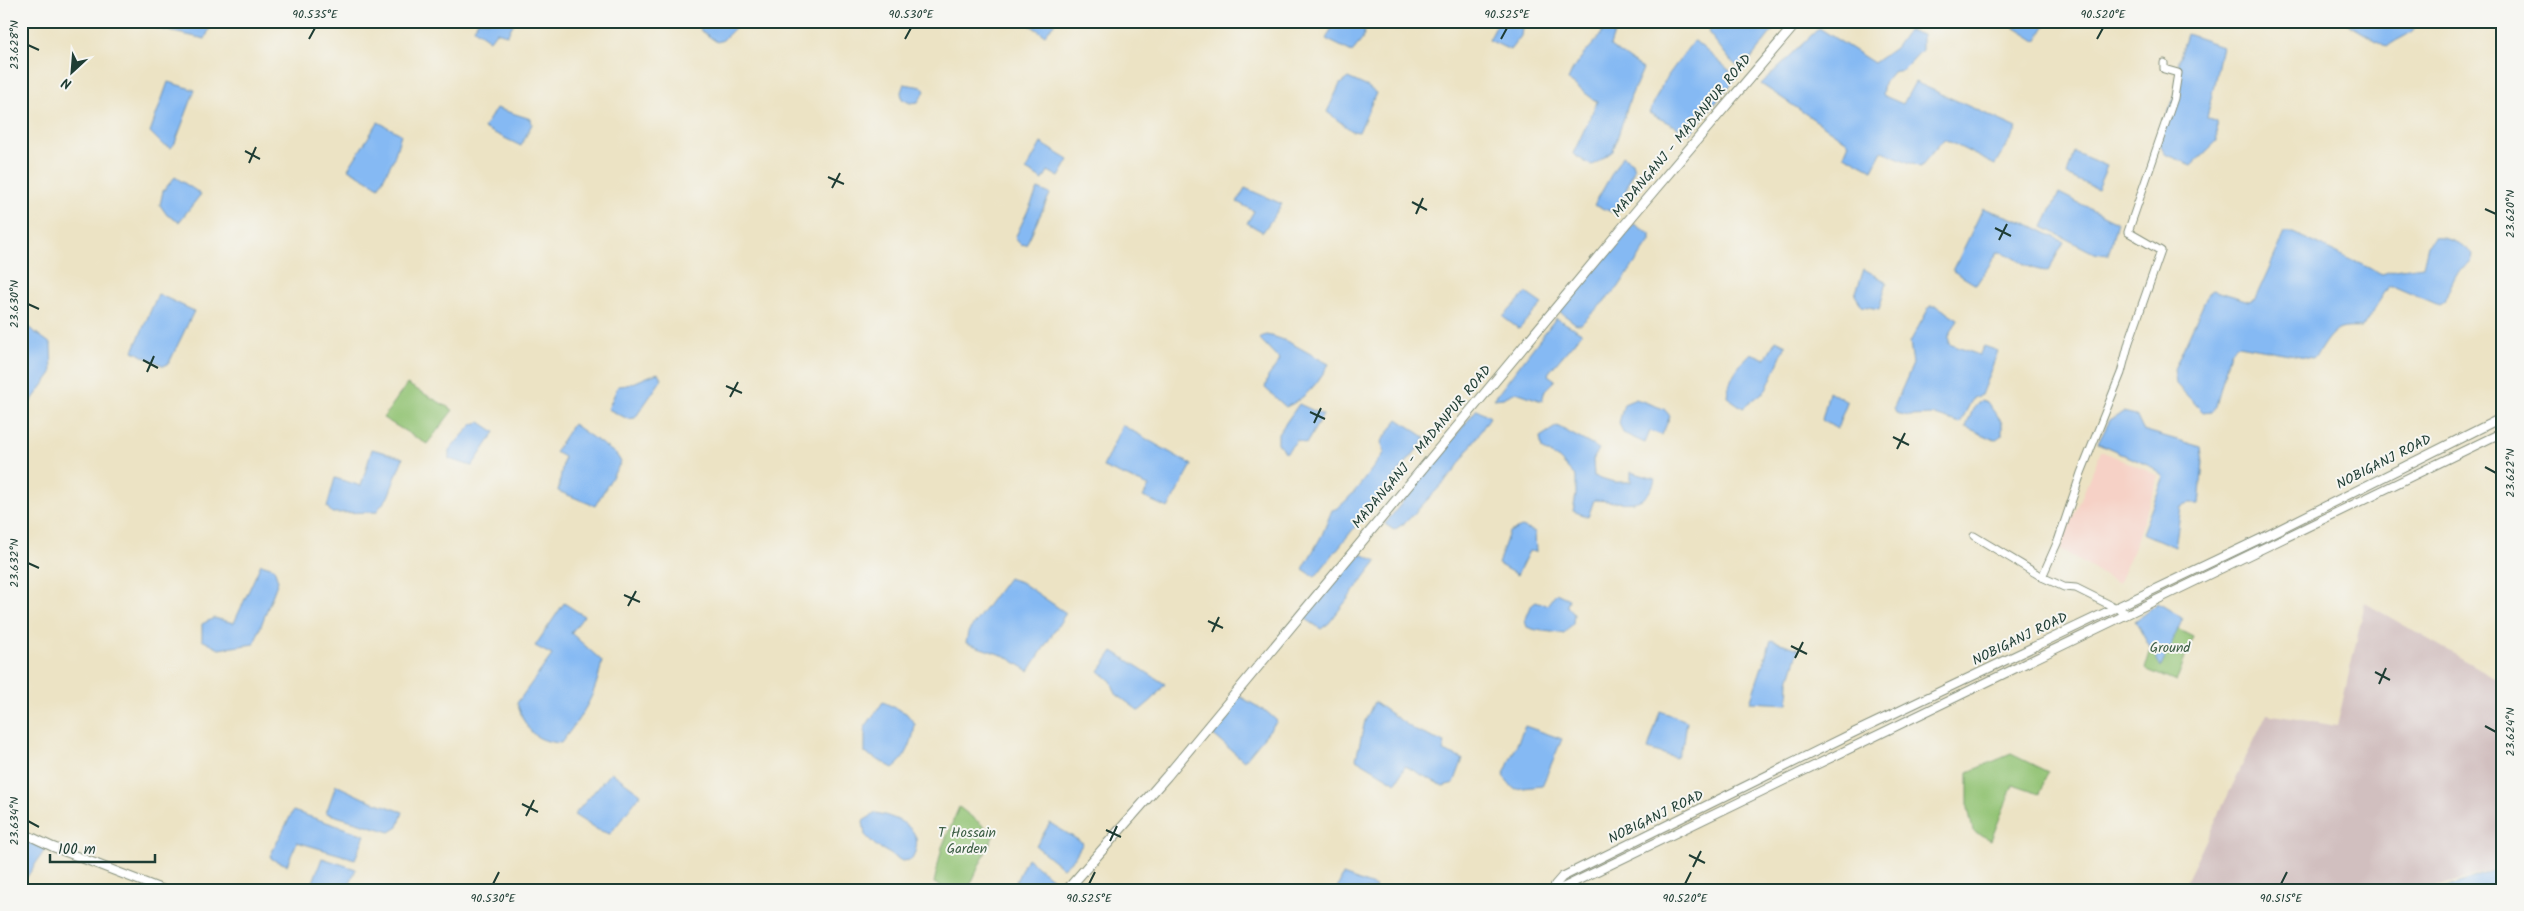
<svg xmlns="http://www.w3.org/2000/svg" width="2524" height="911" font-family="Kalam,sans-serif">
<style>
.built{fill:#f6d1c6}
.industrial{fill:#d1bfbf}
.green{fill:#92c373;stroke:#588054}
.water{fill:#85b9f3;stroke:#527b94}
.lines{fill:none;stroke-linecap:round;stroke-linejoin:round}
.tertiary-casing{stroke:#86907c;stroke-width:9}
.secondary-casing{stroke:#86907c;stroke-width:10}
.primary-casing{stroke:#86907c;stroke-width:11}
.tertiary{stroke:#fff;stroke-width:7}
.secondary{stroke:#fff;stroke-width:8}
.primary{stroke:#fff;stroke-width:9}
.ticks{fill:none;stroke:#1f3d34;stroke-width:2}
.labels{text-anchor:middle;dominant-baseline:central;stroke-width:4;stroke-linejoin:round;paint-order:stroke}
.street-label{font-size:14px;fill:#1f3d34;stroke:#f6f6f2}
.park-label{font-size:14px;fill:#3c5e44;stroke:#f6f6f2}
.neatline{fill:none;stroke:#1f3d34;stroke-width:2}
.ticks-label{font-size:12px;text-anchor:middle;fill:#1f3d34}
</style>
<rect width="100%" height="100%" fill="#f6f6f2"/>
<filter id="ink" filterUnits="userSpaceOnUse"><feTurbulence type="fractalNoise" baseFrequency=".02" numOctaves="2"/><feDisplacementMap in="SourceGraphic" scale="10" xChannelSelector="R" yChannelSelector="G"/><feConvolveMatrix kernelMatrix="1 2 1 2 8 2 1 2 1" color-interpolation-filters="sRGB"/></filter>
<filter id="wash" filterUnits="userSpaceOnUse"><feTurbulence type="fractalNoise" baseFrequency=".0096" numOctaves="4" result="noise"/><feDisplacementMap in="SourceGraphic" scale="20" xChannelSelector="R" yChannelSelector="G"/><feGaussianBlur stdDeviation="1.12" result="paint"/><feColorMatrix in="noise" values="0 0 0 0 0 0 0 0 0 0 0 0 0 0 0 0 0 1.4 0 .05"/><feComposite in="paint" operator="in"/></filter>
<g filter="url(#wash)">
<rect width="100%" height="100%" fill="#ece3c4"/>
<path class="built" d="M2101 451 2159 476 2131 555 2118 584 2060 549Z"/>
<path class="industrial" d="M2365 603 2503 682V867L2427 890H2182L2267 714 2337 726Z"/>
<g class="green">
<path d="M407 384 453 410 427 444 383 418Z"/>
<path d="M2160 620 2193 637 2176 682 2145 669Z"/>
<path d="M2011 754 2048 772 2039 794 2013 785 1991 840 1973 831 1968 808V772Z"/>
<path d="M959 807 994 834 968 890H950L934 883 942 847Z"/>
</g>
<g class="water">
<path d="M157 21H213L205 39 155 28Z"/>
<path d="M478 21H515L507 35 496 32 490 40 474 29Z"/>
<path d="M705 21H733L736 27 723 40 717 42 700 30Z"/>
<path d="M1024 21H1056L1045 35Z"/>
<path d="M1336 21H1368L1362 40 1352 52 1326 39Z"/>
<path d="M1499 21H1523L1521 36 1510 50 1489 40Z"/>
<path d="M1609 21H1618L1610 46 1643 69 1631 96 1613 151 1592 166 1573 154 1597 102 1568 80C1577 55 1597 46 1609 21Z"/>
<path d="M1716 21H1780L1742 70 1731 61 1708 32Z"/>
<path d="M2004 21H2048L2036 41Z"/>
<path d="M2343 21H2421C2411 37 2400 36 2387 47Z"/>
<path d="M1819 28 1874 63 1895 48 1908 30 1922 35V50L1903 70 1893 72 1884 83 1882 95 1903 104 1915 82 2017 128 1995 165 1944 139 1920 167 1882 151 1872 170 1844 155 1849 143 1761 84Z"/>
<path d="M2187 34 2222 46 2207 118 2216 122 2217 141 2192 165 2165 154 2158 139 2176 93 2179 60Z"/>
<path d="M1694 40 1737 77 1690 134 1649 113 1664 81Z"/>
<path d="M1348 78 1368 87 1376 93 1359 132 1352 131 1327 112 1340 84Z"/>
<path d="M168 82 195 90 175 143 171 148 162 144 150 132Z"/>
<path d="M904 84 922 87 925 91 918 102 910 103 902 99 901 92Z"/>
<path d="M496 108 531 119 532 124 521 146 484 128Z"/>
<path d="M378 122 401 134 394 158 379 187 348 169Z"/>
<path d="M1041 143 1069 160 1059 177 1048 171 1043 180 1026 170Z"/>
<path d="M2074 152 2107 166 2097 189 2067 175Z"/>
<path d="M1622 156 1632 162 1634 169 1617 214 1594 205Z"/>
<path d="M175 177 201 194 179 222 167 215 160 205 163 191Z"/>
<path d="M1245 188 1282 204 1263 232 1247 223 1254 211 1237 202Z"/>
<path d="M1038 189 1050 194 1026 245 1020 244 1015 238Z"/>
<path d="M2059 193 2117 222 2108 255 2094 253 2043 227Z"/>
<path d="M1983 208 2026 223 2064 242 2048 271C2023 270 2015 253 1998 252L1976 285 1953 271Z"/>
<path d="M1634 224 1650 234V241L1618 288 1581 324H1576L1559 311 1562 304Z"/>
<path d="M2285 233H2293L2382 274 2395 270 2423 266 2428 245 2434 238C2445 236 2466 245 2473 254 2472 268 2463 265 2456 275 2451 284 2448 293 2444 302L2439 305 2395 286H2389L2362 328C2338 327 2334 328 2320 350 2317 354 2317 356 2312 358L2238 345 2230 352 2216 406 2213 411 2203 412 2176 384 2174 369 2208 294 2213 290 2249 301 2255 299Z"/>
<path d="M1864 269 1887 282 1879 309 1862 306 1855 295Z"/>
<path d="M1526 293 1542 304 1519 329 1503 317Z"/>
<path d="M158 294 194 311 169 363 164 366 133 351Z"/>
<path d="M1930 306H1937L1958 319 1949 336V344L1979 355 1984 346 1998 351 1981 395 1973 398 1960 423 1935 415 1909 416 1896 413 1894 407 1913 364 1910 342Z"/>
<path d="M1556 318 1582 333 1549 372 1548 375 1555 380 1545 390 1542 401 1516 392 1503 398 1494 399Z"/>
<path d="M21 322 51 344 52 373 21 415Z"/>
<path d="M1266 335C1288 338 1308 354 1329 364 1317 383 1308 397 1286 407L1265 388 1268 377 1280 360 1259 338Z"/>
<path d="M1776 340 1786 345 1766 390 1743 408 1727 397C1729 377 1738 366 1751 353L1765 359Z"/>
<path d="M658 373 662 379 635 418 628 419 608 409 618 386C632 386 644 377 658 373Z"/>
<path d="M1829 391 1847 402 1837 429 1822 420Z"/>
<path d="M1636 399 1664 409 1670 416 1662 435 1650 431 1645 443 1623 433 1619 423 1624 404Z"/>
<path d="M1981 400 1987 402 2002 423V435L1995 440 1966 427 1973 409Z"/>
<path d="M1299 404 1323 415 1306 444 1297 440 1286 453 1278 443V434Z"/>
<path d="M1477 409 1490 417 1453 473 1406 522 1394 530 1385 524Z"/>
<path d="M2123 412 2136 415 2143 430 2201 447 2203 463 2199 504H2189L2181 507 2175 547 2142 533 2164 477 2154 468 2098 443 2110 420Z"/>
<path d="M1398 419 1426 438 1315 577 1303 569 1322 535 1332 510C1345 509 1375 464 1385 452L1381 442Z"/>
<path d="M480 422 495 432 472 466 449 459V450L473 424Z"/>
<path d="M573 424 616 454 621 462 595 506 558 491 564 457 555 452Z"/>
<path d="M1122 425 1192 465 1168 508 1143 497 1149 486 1103 467Z"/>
<path d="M1557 426 1599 449 1593 460 1594 476 1614 482H1631V472L1655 479C1646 512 1621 501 1594 500L1588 517 1573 511 1576 495V477L1559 459 1542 449 1540 437Z"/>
<path d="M372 449 403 458 388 497 376 512 332 513 327 507 335 478 361 486Z"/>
<path d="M1522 527 1535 532 1536 552 1529 551 1517 575 1498 564 1509 532Z"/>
<path d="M1361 554 1377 561 1329 623 1321 629 1303 617Z"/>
<path d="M261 564 274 568 278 581 254 644 219 649 202 640V624L214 618 234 623Z"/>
<path d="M1008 578 1021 582 1066 613 1029 671 1005 656 966 643 968 632Z"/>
<path d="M1556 593 1569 599 1567 606 1574 614 1573 623 1564 634C1551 631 1538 632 1527 627L1525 621 1532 604 1536 601 1547 605Z"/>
<path d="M564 603 584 616 571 633 602 661C595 698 583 714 561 743 532 741 526 729 517 703L552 655 535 646Z"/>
<path d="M2158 603 2183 618 2161 667 2135 621Z"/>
<path d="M1771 640 1799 649 1789 681 1788 704 1750 702Z"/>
<path d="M1113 651 1165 684 1153 699 1139 711 1116 694 1111 681 1099 671Z"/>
<path d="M1239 696 1267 712 1277 721 1244 761 1210 732Z"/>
<path d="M883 702 906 713 915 724C913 741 907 758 893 768L865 753V727Z"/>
<path d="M1374 702 1416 731 1445 743 1443 751 1463 759 1454 783 1443 786 1405 766 1396 783 1356 759 1365 721Z"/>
<path d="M1660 711 1687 721 1684 742 1676 758 1648 749Z"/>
<path d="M1525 726 1562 739 1542 786 1514 789 1503 776Z"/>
<path d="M611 772 641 794 610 834 598 830 574 815Z"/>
<path d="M336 785 363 798 403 812 398 827 390 832 326 813Z"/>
<path d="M293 811 365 835 355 859 297 842 287 865 272 859 270 856Z"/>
<path d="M876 813C900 818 929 831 911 860L902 861 875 845 865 835 863 821Z"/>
<path d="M1050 823 1083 843 1074 858 1063 868 1036 846Z"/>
<path d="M21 836 46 848 21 886Z"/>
<path d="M322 858 356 869 347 890H310Z"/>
<path d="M1027 858 1054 880 1046 890H1012Z"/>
<path d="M2503 867V890H2441Z"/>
<path d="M1343 875 1376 887 1375 890H1336Z"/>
</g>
</g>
<g filter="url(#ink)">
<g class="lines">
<g class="tertiary-casing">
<g id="tertiary">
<path d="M1974 536 2042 577 2064 587 2076 588 2126 613"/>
<path d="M2042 577 2058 541 2081 473 2121 373 2129 342 2161 251 2128 232 2174 98 2178 73 2164 69V63"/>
</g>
</g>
<g class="secondary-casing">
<g id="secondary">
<path d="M21 832 53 847 164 890"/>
<path d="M1555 890V885L1562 877 1853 733 2262 538 2503 417"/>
<path d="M1558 890 2503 432"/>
</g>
</g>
<g class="primary-casing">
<path id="primary" d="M1067 890 1167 776 1633 215 1798 21"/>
</g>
<use href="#tertiary" class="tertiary"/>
<use href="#secondary" class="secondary"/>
<use href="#primary" class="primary"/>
</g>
</g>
<path class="ticks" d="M309 39 315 28M905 39 911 28M1501 39 1507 28M2097 39 2103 28M28 45 39 50M245 151 260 159M249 163 256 147M828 177 844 184M832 188 840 173M1412 202 1427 210M2485 209 2496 214M1416 214 1423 198M1995 228 2011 236M1999 240 2007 224M28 304 39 309M143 360 158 368M147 372 154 356M726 386 742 393M730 397 738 382M1310 412 1325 419M1314 423 1321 408M1893 437 1909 445M1897 449 1905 433M2485 467 2496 473M28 563 39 568M624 595 640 602M628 606 636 591M1208 621 1223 628M1212 632 1219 617M1791 646 1807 654M1795 658 1803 642M2375 672 2390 680M2379 684 2386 668M2485 726 2496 732M522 804 538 812M526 816 534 800M28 821 39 827M1106 830 1121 837M1110 841 1117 826M1689 855 1705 863M1693 867 1701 851M493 884 499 872M1089 884 1095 872M1685 884 1691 872M2281 884 2287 872"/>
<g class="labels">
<g class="street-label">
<text transform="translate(1682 136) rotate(-50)">MADANGANJ - MADANPUR ROAD</text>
<text transform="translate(1422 447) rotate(-50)">MADANGANJ - MADANPUR ROAD</text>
<text transform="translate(2384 462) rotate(-27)">NOBIGANJ ROAD</text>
<text transform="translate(2020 639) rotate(-26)">NOBIGANJ ROAD</text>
<text transform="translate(1656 817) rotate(-26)">NOBIGANJ ROAD</text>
</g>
<g class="park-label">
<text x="2170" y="648">Ground</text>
<text x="967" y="833">T Hossain<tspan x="967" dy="16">Garden</tspan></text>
</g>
</g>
<rect width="2524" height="911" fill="none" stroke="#f6f6f2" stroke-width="55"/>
<g transform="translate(72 72) rotate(206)" stroke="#f6f6f2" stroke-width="4" paint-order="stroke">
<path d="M0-4L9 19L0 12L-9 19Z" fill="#1f3d34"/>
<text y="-8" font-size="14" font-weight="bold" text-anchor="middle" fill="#1f3d34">N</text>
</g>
<path d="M50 854v8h105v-8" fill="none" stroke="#1f3d34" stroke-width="2.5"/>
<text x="58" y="854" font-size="15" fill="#1f3d34" stroke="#f6f6f2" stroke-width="4" paint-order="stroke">100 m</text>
<rect x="28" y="28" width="2468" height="856" class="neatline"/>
<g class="ticks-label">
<text x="315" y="18">90.535°E</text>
<text x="911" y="18">90.530°E</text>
<text x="1507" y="18">90.525°E</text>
<text x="2103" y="18">90.520°E</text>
<text transform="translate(14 45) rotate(-90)" y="4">23.628°N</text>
<text transform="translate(2510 214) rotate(-90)" y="4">23.620°N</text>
<text transform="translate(14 304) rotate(-90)" y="4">23.630°N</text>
<text transform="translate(2510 473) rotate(-90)" y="4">23.622°N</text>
<text transform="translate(14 563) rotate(-90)" y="4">23.632°N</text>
<text transform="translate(2510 732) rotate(-90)" y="4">23.624°N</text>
<text transform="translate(14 821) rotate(-90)" y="4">23.634°N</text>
<text x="493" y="902">90.530°E</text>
<text x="1089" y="902">90.525°E</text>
<text x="1685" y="902">90.520°E</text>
<text x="2281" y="902">90.515°E</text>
</g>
</svg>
